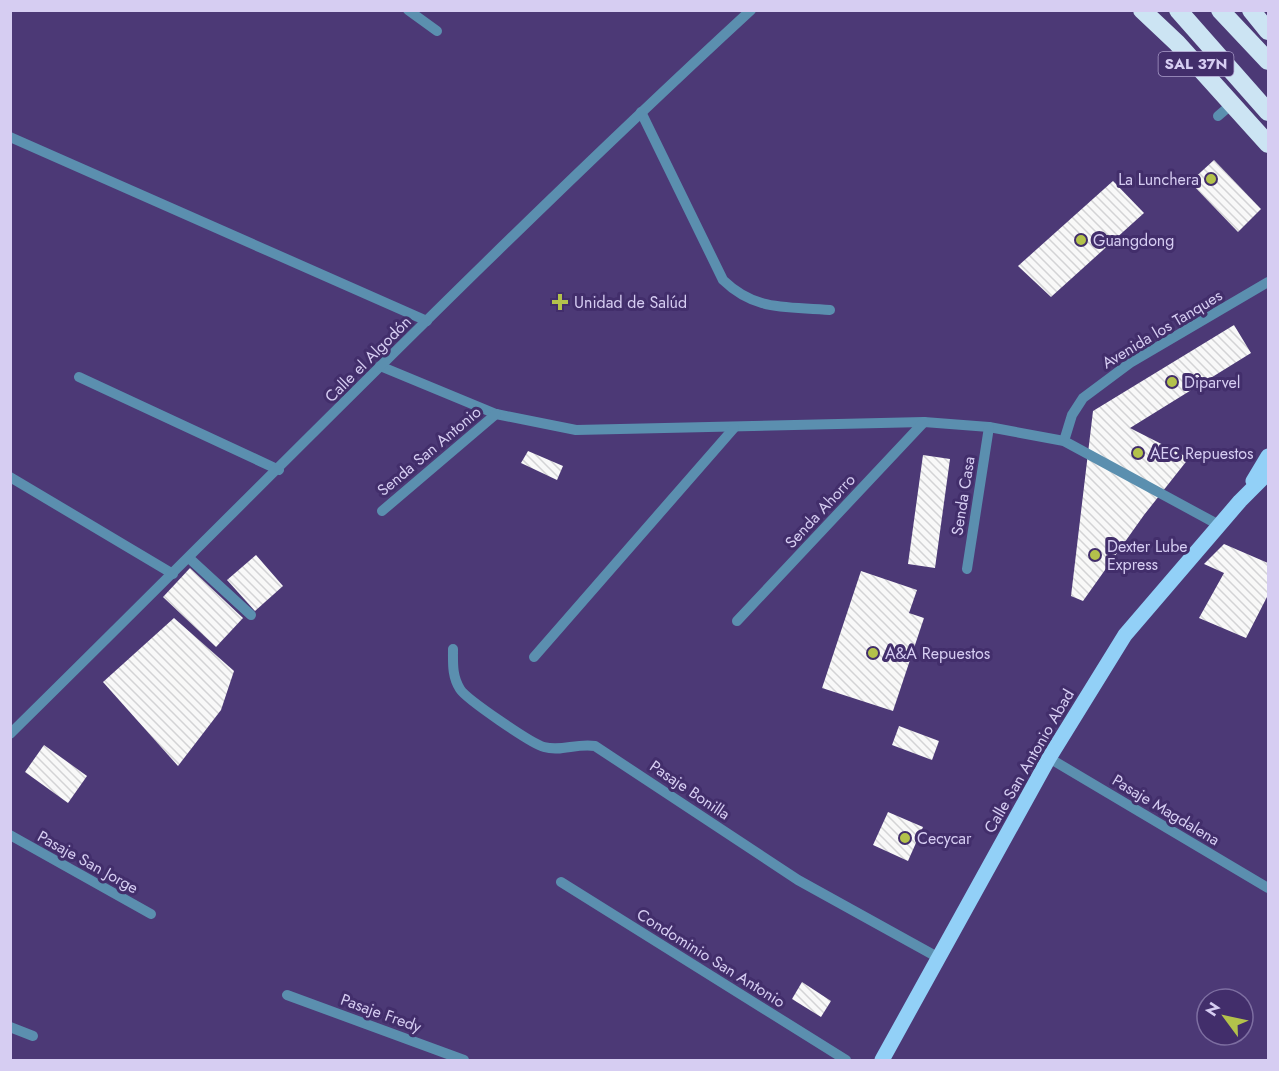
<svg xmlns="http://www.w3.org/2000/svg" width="1279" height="1071" font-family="Jost,sans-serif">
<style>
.building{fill:url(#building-back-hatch)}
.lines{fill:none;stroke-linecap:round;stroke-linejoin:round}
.minor{stroke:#5b8faf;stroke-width:10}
.major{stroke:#92d0f7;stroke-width:15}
.highway{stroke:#cce4f3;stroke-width:18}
.poi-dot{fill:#b3c24b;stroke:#422e6b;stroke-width:2}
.labels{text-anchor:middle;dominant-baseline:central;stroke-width:6;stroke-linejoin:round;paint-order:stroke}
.shield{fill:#422e6b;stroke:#aa9dca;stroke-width:1.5}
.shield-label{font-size:15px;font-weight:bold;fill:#d6cdf2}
.poi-label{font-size:16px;fill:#d6cdf2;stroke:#422e6b;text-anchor:start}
.street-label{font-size:16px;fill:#d6cdf2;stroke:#422e6b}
</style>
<defs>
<pattern id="building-back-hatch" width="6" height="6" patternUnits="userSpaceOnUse" patternTransform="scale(1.5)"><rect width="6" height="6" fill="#f8f8f8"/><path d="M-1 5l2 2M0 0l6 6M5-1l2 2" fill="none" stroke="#d3d3d5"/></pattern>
</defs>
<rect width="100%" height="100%" fill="#4c3976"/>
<g class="building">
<path d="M1214 160 1261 209 1238 232 1190 182Z"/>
<path d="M1113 181 1144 213 1051 297 1018 266Z"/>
<path d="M1234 325 1251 353 1130 428 1189 458 1144 515 1083 601 1071 596 1093 411Z"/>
<path d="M528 451 563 466 557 480 521 463Z"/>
<path d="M923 455 950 459 935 568 908 564Z"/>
<path d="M1224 544 1268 563V595L1246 638 1199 618 1224 573 1204 564Z"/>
<path d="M256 555 283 586 255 611 227 580Z"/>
<path d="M190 568 243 618 216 647 163 597Z"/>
<path d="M861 571 917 590 909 613 924 618 893 711 822 688Z"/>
<path d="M174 618 234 671 221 710 178 766 103 682Z"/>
<path d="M899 726 939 741 932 760 892 745Z"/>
<path d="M44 745 87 776 68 803 25 772Z"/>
<path d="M888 812 923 827 908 861 873 845Z"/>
<path d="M802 982 831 1001 821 1017 792 999Z"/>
</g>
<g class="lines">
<g class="minor">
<path d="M408 10 437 31"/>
<path d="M641 112 723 280C756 312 787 306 830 310"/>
<path d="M1218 116 1232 104"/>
<path d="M10 137 427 321"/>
<path d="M380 366 496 414 576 430 924 422 989 427 1064 441 1219 525"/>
<path d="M79 377 279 470"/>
<path d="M1064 441 1072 415 1083 398 1130 363 1268 282"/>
<path d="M10 477 173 574"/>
<path d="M382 511 496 414"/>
<path d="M189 558 251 615"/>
<path d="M967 569 989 427"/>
<path d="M737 621 924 422"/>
<path d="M453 649C453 664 452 676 460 689 466 699 532 744 544 747 561 752 576 743 595 746L798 880 939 958"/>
<path d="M534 657 734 428"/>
<path d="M10 734C256 492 497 244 751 10"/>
<path d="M1049 758 1268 888"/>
<path d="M10 835 151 914"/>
<path d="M561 882 846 1060"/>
<path d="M287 995 464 1060"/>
<path d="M10 1027 33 1036"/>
</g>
<g class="major">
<path d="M1253 481 1268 456"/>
<path d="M882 1060 1049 758 1125 635 1240 501 1268 473"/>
</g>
<g class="highway">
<path d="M1142 10 1177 43 1268 144"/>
<path d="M1178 10 1268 112"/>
<path d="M1220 10 1268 61"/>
<path d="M1251 10 1268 31"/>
</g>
</g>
<g class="poi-dot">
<circle cx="1211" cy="179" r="6"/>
<circle cx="1081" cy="240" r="6"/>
<path d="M557 293h6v6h6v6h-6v6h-6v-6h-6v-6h6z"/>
<circle cx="1172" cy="382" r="6"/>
<circle cx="1138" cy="453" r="6"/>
<circle cx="1095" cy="555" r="6"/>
<circle cx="873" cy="653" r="6"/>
<circle cx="905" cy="838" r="6"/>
</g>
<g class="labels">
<rect class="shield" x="1158.5" y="52" width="75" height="24" rx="4.5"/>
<g class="shield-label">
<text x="1196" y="64">SAL 37N</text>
</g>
<g class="poi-label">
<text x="1199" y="179" text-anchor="end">La Lunchera</text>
<text x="1093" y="240">Guangdong</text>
<text x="574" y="302">Unidad de Salúd</text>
<text x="1184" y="382">Diparvel</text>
<text x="1150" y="453">AEC Repuestos</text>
<text x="1107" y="546">Dexter Lube<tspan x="1107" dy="18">Express</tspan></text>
<text x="885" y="653">A&amp;A Repuestos</text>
<text x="917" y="838">Cecycar</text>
</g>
<g class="street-label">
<text transform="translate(1162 329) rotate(-31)">Avenida los Tanques</text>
<text transform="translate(368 359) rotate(-45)">Calle el Algodón</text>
<text transform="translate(429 451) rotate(-40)">Senda San Antonio</text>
<text transform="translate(963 496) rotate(-81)">Senda Casa</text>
<text transform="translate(820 511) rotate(-47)">Senda Ahorro</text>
<text transform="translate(1029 761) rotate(-60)">Calle San Antonio Abad</text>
<text transform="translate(690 790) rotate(34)">Pasaje Bonilla</text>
<text transform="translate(1166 810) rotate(31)">Pasaje Magdalena</text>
<text transform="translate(88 862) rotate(29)">Pasaje San Jorge</text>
<text transform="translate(711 958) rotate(32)">Condominio San Antonio</text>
<text transform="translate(381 1013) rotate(20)">Pasaje Fredy</text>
</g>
</g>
<rect width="1279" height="1071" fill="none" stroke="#d6cdf2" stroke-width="24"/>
<g transform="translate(1225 1017) rotate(303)"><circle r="28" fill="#422e6b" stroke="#7d6ea1" stroke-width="1.5"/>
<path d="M0-4.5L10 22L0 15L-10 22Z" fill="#b3c24b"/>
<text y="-9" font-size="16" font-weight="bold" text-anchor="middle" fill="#d6cdf2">N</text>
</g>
</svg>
